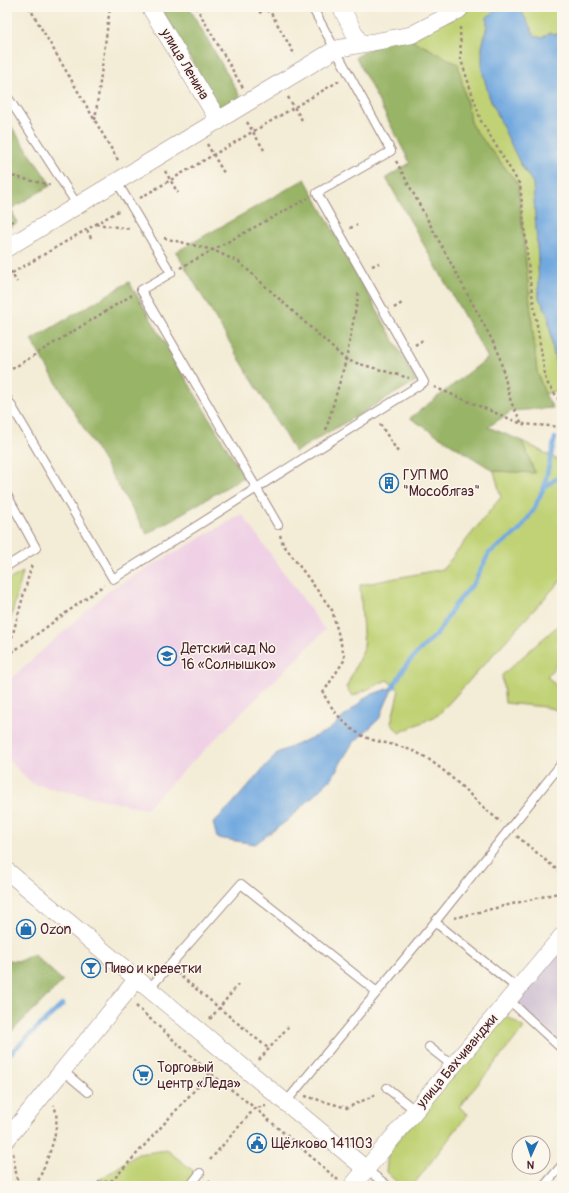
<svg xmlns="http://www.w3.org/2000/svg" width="569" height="1193" font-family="Pangolin,sans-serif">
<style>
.built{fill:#efd0e5}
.industrial{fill:#cdbed2}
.green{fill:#c0d275;stroke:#857850}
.forest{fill:#98b466;stroke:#716a48}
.water{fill:#71a8df;stroke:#5e6485}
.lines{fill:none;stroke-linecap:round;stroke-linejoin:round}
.stream{stroke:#71a8df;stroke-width:4.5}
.service-casing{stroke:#9e8680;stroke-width:10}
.minor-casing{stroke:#9e8680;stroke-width:18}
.path{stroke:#9e8680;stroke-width:2.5;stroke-dasharray:3 3;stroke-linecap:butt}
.service{stroke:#fff;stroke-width:8}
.minor{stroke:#fff;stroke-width:17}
.labels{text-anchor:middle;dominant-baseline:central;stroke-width:3;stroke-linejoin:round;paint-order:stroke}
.street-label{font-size:14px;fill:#4a1f2b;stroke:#fbf7ec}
.poi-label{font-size:14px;fill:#4a1f2b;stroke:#fbf7ec;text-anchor:start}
</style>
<rect width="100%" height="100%" fill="#fbf7ec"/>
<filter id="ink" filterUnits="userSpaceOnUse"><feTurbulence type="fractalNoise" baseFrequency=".025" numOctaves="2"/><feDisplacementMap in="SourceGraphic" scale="8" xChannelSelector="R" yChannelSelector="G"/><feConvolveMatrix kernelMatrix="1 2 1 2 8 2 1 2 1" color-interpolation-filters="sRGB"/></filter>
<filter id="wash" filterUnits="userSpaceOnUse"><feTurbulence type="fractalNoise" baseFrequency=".012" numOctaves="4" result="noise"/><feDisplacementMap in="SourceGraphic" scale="16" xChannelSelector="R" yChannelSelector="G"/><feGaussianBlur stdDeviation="0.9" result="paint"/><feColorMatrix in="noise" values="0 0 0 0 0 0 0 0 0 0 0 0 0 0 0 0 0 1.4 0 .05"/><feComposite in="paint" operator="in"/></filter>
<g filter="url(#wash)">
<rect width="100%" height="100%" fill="#f3ecd6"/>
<path class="built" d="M242 514 325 630 145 809 33 784 7 759V682L111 589Z"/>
<path class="industrial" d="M562 941V1043L513 1000Z"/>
<g class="green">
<path d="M481 7H501L487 18V26L482 48 489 96 520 163 533 183 538 259 539 298 548 314 552 345 557 368 562 375V389L545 394 537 372 518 184 472 126 458 65 412 40 459 10Z"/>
<path d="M519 7H562V35L549 33 542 38 535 36Z"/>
<path d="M522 441 562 462V579L438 715 399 733 391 723 399 690 387 680 353 696 346 688 364 648 360 585 443 569 501 497 494 471 535 473Z"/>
<path d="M23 572 7 633V581Z"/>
<path d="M562 622V659L547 676 562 692V711L545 707 505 703 502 675Z"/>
<path d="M507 1016 524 1028 459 1107 468 1114 414 1184 401 1186 386 1172 388 1153 498 1018Z"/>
<path d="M167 1150 196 1173 185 1186H90L138 1154Z"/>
</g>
<g class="forest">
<path d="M160 7H189L241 98 221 110Z"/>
<path d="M389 38 412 40 458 64 472 126 518 184 537 372 545 394 553 408 512 411 488 427 522 441 535 473 494 471 410 418 488 358 386 178 410 163 356 57Z"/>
<path d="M7 120 51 185 11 209 17 223 7 229Z"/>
<path d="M305 179 416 381 295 452 176 252Z"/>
<path d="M129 282 244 477 147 534 31 340Z"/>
<path d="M33 954 63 981 7 1036V960L20 961Z"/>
</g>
<g class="water">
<path d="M501 7H519L535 36 542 38 549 33 562 35V375L557 368 552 345 548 314 539 298 538 259 533 183 520 163 508 138 489 96 482 70V48L487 26V17Z"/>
<path d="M393 687 379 719 352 744 331 779 288 820 255 844 217 838 213 823 233 803 277 753 329 730 367 696Z"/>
</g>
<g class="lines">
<g class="stream">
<path d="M544 487 562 475"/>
<path d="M393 687 406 665 419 651 437 634 455 605 474 583 489 553 518 532 533 511 544 487 555 438"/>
<path d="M7 1056 63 1004"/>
</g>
</g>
</g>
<g filter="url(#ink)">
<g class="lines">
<g class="service-casing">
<g id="service">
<path d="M7 96 78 206"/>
<path d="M117 182 171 273 141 290 278 525"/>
<path d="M7 398 113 579 424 382 317 193 391 151 312 7"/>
<path d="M7 495 36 548 7 566"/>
<path d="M435 922 517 988"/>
<path d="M149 989 241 884 377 992"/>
<path d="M508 999 562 1049"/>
<path d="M429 1047 453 1066"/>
<path d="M62 1070 88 1092"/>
<path d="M387 1088 416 1111"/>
<path d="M286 1102 435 922 562 763"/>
<path d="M367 1170 388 1186"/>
<path d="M190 1186 200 1173"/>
<path d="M544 1186 562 1165"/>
</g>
</g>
<g class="minor-casing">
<g id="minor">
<path d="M150 7 219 121"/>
<path d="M341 7 360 44"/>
<path d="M7 248 336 49 411 35 459 10"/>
<path d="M7 871 367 1170"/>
<path d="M7 1139 137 979"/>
<path d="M352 1186 562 936"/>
</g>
</g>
<g class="path">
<path d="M29 7 119 162"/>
<path d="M196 7 243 88"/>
<path d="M261 7 271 13 295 55"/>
<path d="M259 13 271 7"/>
<path d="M460 27 461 60 481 121 520 185 530 281 546 381 559 400H562"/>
<path d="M288 97 302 120"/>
<path d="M95 120 110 7"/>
<path d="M247 122 264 150"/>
<path d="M207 144 224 173"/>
<path d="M396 161 498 351 511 402 522 424"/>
<path d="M165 171 178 193"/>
<path d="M7 175 50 185"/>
<path d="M140 198 339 81"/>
<path d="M7 216 15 225"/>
<path d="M96 224 131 229"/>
<path d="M350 228 357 225"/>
<path d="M87 230 91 238"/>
<path d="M164 238 213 250 239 262 346 360 409 378"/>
<path d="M7 266 17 282"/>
<path d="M372 266 379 263"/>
<path d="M180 268 308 198"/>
<path d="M7 276 120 210"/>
<path d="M394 308 402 303"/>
<path d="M415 345 423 340"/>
<path d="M7 372 132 295"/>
<path d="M434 387 522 424 562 427"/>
<path d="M380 424 398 452"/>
<path d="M326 430 346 360 359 291"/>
<path d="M280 535 283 544 332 610 345 659 323 693C334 713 350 733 373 740 397 746 415 748 435 764 458 781 478 804 501 822"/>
<path d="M7 655 32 564"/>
<path d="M7 656 104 585"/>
<path d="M517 836 562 874"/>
<path d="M454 918 562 892"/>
<path d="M177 973 269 1049"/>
<path d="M136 1006 210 1073 255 1108 338 1180"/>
<path d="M210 1019 238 985"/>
<path d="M259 1060 288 1027"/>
<path d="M305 1096 347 1108 377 1094"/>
<path d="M13 1153 18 1186"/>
<path d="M210 1160 255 1108 266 1106"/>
<path d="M208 1181 214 1186"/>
<path d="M99 1182 105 1186"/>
<path d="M36 1186C45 1164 63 1129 54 1105"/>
<path d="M94 1186 99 1182 113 1180 210 1073"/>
</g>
<use href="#service" class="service"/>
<use href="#minor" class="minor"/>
</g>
</g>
<defs>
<g id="building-ring" transform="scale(1)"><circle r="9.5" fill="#fbf7ec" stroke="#1f6fb2" stroke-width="1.5"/><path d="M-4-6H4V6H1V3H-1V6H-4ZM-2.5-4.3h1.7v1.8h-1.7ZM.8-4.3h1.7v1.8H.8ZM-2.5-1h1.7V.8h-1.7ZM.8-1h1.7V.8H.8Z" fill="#1f6fb2"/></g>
<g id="school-ring" transform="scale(1)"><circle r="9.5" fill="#fbf7ec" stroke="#1f6fb2" stroke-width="1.5"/><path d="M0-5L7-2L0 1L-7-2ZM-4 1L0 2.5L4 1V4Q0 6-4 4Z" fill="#1f6fb2"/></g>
<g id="shop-ring" transform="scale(1)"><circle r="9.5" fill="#fbf7ec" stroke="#1f6fb2" stroke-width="1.5"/><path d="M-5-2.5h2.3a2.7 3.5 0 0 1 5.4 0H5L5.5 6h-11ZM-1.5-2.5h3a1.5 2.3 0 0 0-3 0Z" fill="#1f6fb2"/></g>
<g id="bar-ring" transform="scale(1)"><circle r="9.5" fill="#fbf7ec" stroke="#1f6fb2" stroke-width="1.5"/><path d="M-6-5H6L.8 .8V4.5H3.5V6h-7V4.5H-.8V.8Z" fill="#1f6fb2"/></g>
<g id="supermarket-ring" transform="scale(1)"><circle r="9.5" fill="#fbf7ec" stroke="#1f6fb2" stroke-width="1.5"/><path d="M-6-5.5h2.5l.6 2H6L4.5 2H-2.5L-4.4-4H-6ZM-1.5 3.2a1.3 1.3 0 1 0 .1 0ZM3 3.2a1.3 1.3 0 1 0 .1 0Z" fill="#1f6fb2"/></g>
<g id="civic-ring" transform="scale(1)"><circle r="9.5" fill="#fbf7ec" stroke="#1f6fb2" stroke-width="1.5"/><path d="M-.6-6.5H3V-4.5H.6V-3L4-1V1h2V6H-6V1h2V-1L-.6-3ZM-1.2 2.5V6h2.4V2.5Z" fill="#1f6fb2"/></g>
</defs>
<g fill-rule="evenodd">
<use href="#building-ring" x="389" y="483"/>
<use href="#school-ring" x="167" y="656"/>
<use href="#shop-ring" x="26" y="929"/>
<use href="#bar-ring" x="91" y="968"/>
<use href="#supermarket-ring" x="143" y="1075"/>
<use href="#civic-ring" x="257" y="1143"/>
</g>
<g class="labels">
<g class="street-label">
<text transform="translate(185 64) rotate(59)">улица Ленина</text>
<text transform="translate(457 1061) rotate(-50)">улица Бахчиванджи</text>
</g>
<g class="poi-label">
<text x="403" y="475">ГУП МО<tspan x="403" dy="16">"Мособлгаз"</tspan></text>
<text x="181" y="648">Детский сад №<tspan x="181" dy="16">16 «Солнышко»</tspan></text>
<text x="40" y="929">Ozon</text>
<text x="105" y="968">Пиво и креветки</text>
<text x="157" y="1067">Торговый<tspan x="157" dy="16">центр «Леда»</tspan></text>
<text x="271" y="1143">Щёлково 141103</text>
</g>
</g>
<rect width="569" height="1193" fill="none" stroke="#fbf7ec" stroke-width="24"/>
<g transform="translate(531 1155) rotate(183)"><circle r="19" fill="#fbf7ec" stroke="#b4a19f"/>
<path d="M0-3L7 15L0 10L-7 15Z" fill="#1f6fb2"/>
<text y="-6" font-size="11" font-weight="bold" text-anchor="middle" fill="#4a1f2b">N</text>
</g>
</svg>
